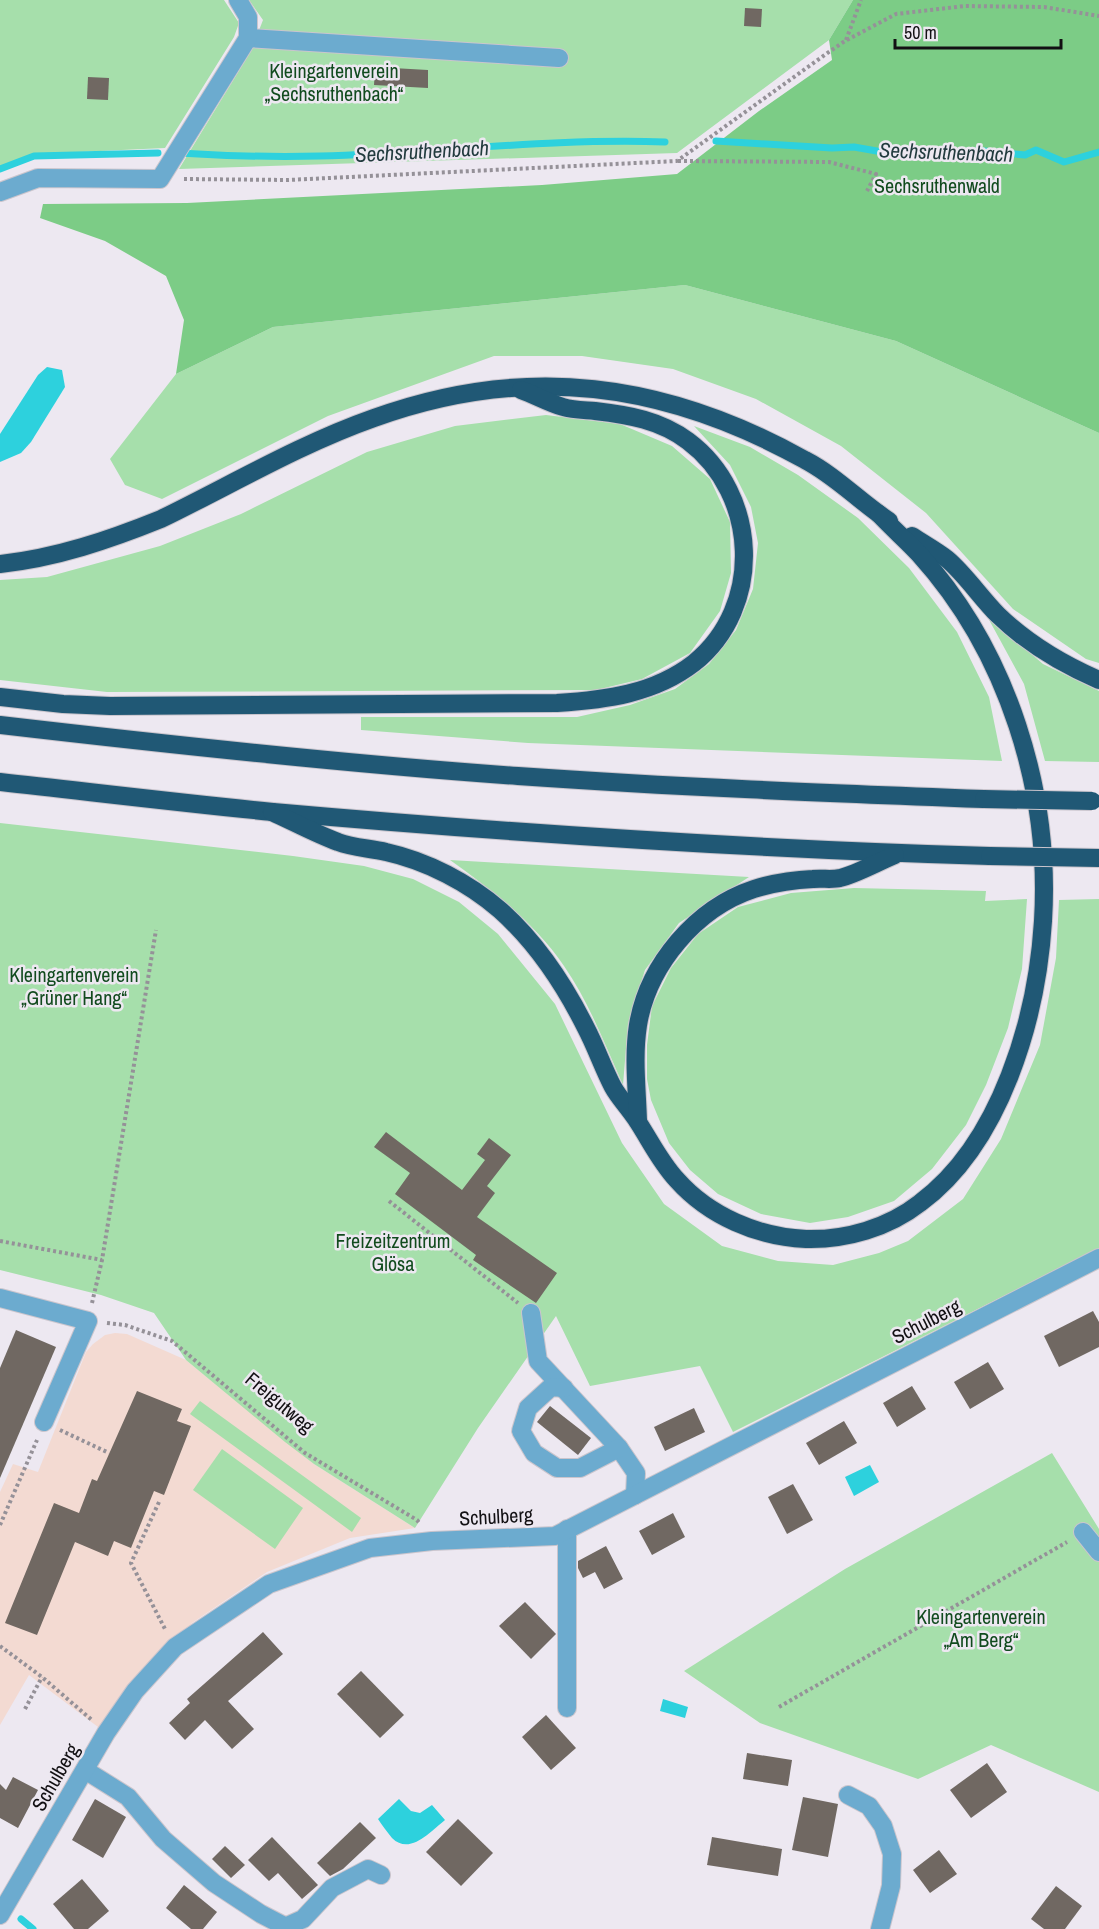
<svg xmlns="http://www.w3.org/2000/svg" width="1099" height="1929" font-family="'Archivo Narrow',sans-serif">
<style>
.education{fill:#f3dad2}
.green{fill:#a6dfab}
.forest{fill:#7ccc86}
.water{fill:#2dd1dd}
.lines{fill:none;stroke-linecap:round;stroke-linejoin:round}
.stream{stroke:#2dd1dd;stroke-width:7}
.building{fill:#706862}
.minor-casing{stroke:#cac5cd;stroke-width:20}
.highway-casing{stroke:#cac5cd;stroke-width:20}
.path{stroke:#959198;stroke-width:4;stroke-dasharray:3 3;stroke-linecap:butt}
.minor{stroke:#6cabcf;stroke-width:18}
.highway{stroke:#205875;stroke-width:18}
.highway-bridge-casing{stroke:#cac5cd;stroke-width:20;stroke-linecap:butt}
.highway-bridge{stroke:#205875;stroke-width:18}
.labels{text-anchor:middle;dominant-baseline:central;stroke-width:5;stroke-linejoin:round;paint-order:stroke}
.park-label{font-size:20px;fill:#114b1e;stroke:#ede8f1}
.street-label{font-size:20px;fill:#121013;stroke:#ede8f1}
.water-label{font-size:21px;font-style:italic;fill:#223b3e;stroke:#ede8f1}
</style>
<rect width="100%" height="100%" fill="#ede8f1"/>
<path class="education" d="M115 1333 127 1334 186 1360 314 1464 415 1528 350 1538 267 1572 192 1623 106 1733 29 1675 0 1725V1492L13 1464 38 1472 86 1352 93 1344 105 1335Z"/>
<g class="green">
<path d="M0 0H224L239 23 234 37 165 148 35 154 0 168Z"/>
<path d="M249 0H853L829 40 677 153 179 169 251 51 263 20Z"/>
<path d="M685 285 896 341 1099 433V663L1086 659 1013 609 926 513 841 446 756 399 673 369 582 356H494L328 416 162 499 125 485 110 459 176 374 273 327Z"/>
<path d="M546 415 620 424 672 446 710 479 730 522 731 573 720 611 690 653 642 679 596 690 107 692 0 680V580L47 577 160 546 241 514 367 452 455 426Z"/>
<path d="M694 426 750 447 798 475 858 518 909 568 957 632 989 697 1002 761 528 743 361 730V717H577L630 705 675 689 709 664 736 630 753 589 758 543 751 507 730 465Z"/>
<path d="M987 616 1043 664 1099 691V762L1045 761 1024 684Z"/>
<path d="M0 823 293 856 364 866 413 879 459 902 498 934 555 1004 622 1143 664 1204 722 1246 778 1261 833 1265 879 1253 908 1241 963 1199 1001 1139 1040 1045 1056 958 1059 900 1099 899V1266L1091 1252 733 1432 700 1366 590 1386 556 1316 478 1428 415 1528 314 1464 285 1442 186 1360 154 1313 101 1295 0 1270Z"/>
<path d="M450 860 749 877 679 923 645 970 628 1024 623 1085C605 1045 589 1002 564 966 535 923 492 890 450 860Z"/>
<path d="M854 888 986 891 985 901 1027 899 1022 969 1008 1028 986 1085 966 1125 932 1169 894 1201 848 1217 810 1223 761 1214 718 1194 690 1170 669 1143 651 1100 647 1079V1045L652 1006 671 968 698 934 738 907 791 893Z"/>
<path d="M200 1401 361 1518 352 1532 190 1414Z"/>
<path d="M222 1449 303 1508 275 1549 193 1490Z"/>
<path d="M1052 1453 1099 1529V1792L991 1745 918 1779 760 1723 684 1671 845 1569Z"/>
</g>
<path class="forest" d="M853 0H1099V433L896 341 685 285 273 327 176 374 184 320 166 276 105 241 40 218 43 204 187 203 542 185 677 174 759 111 832 60 829 40Z"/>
<g class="water">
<path d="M47 367 62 370 65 387 31 442 21 453 0 462V434L38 375Z"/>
<path d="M870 1465 879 1482 854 1496 845 1477Z"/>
<path d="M663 1699 688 1707 685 1718 660 1711Z"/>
<path d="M399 1799 411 1811 420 1813 432 1805 445 1820C431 1831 410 1856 392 1838 387 1832 382 1825 378 1819Z"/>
</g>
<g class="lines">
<g class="stream">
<path d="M716 141 832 148 854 147 888 153 984 151 1025 155 1036 150 1064 162 1099 152"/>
<path d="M179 153C226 156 273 157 320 156 435 153 550 138 665 142"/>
<path d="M0 169 34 156 158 153"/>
<path d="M21 1919 33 1929"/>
</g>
</g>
<g class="building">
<path d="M745 8 762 9 761 27 744 26Z"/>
<path d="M375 67 428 70V88L374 85Z"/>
<path d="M88 77 109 78 108 100 87 99Z"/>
<path d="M386 1132 462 1190 485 1160 477 1154 489 1138 511 1155 487 1186 495 1193 477 1217 557 1273 536 1303 473 1260 476 1255 395 1194 410 1173 374 1147Z"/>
<path d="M1093 1311 1099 1322V1347L1059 1367 1044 1336Z"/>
<path d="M16 1330 56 1347 0 1478V1368Z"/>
<path d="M988 1362 1004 1389 970 1409 954 1382Z"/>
<path d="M912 1386 926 1409 897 1427 883 1403Z"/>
<path d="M137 1391 182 1409 177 1421 191 1426 164 1495 154 1491 131 1548 114 1541 108 1556 75 1542 37 1635 5 1623 54 1503 79 1513 92 1479 97 1481Z"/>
<path d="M550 1406 591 1438 578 1455 537 1422Z"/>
<path d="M694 1408 705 1432 665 1451 654 1427Z"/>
<path d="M844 1421 857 1443 819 1465 806 1443Z"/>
<path d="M793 1484 813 1520 787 1534 768 1497Z"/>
<path d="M673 1513 685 1537 652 1555 639 1531Z"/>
<path d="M606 1546 623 1579 604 1589 595 1572 583 1578 578 1568V1561Z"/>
<path d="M525 1602 556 1634 531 1659 499 1626Z"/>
<path d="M263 1632 283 1654 228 1701 254 1729 232 1749 205 1720 185 1740 169 1723 190 1703 187 1699Z"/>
<path d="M361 1671 404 1715 380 1738 337 1694Z"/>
<path d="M546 1715 576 1748 551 1770 522 1737Z"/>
<path d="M747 1753 792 1760 788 1786 743 1779Z"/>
<path d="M987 1763 1007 1792 971 1818 950 1790Z"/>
<path d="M13 1777 38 1790 18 1828 0 1818V1784L6 1790Z"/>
<path d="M803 1797 838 1804 828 1857 792 1850Z"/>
<path d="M95 1799 126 1817 103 1858 72 1840Z"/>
<path d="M458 1819 493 1853 461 1886 426 1852Z"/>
<path d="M360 1822 376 1838 343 1869 330 1876 317 1863Z"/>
<path d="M272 1837 318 1885 302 1899 278 1873 269 1881 248 1860Z"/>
<path d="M712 1837 782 1849 778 1876 707 1865Z"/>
<path d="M225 1846 245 1865 231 1878 212 1859Z"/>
<path d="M939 1850 957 1874 930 1893 913 1870Z"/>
<path d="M82 1879 109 1911 88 1929H74L53 1904Z"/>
<path d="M184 1885 217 1912 203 1929H191L166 1908Z"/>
<path d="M1056 1886 1082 1906 1065 1929H1044L1031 1919Z"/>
</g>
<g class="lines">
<g class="minor-casing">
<g id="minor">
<path d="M248 38 559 58"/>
<path d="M0 192 38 178 160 179 248 38V17L238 0"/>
<path d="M0 1298 88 1321 44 1422"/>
<path d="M531 1313 538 1361 619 1448 636 1473 635 1495"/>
<path d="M564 1388 551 1387 528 1408 521 1431 534 1453 557 1468H580L619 1448"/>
<path d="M1083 1532 1099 1552"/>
<path d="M567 1708V1529"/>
<path d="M85 1770 128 1797 163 1839 214 1883 261 1914 290 1929"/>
<path d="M848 1795 869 1806 883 1826 892 1854 891 1886 880 1929"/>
<path d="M0 1915 106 1733 135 1691 175 1647 269 1584 370 1548 432 1541 555 1536 1099 1258"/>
<path d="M285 1927 303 1919 332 1888 368 1869 381 1875"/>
</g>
</g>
<g class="highway-casing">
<g id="highway">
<path d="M912 536C924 544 937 551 947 559 965 574 981 598 998 615 1027 643 1062 664 1099 680"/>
<path d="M0 564C56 558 109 540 161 519 231 485 300 444 374 418 526 363 665 382 805 460 836 476 860 502 889 521"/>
<path d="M0 697 63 704 110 706 557 703C605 700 654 694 694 663 764 607 759 494 688 441 660 420 629 415 595 411 584 410 573 410 563 407 549 403 535 395 521 390"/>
<path d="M0 725C172 745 345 764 518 776 673 787 828 793 984 799"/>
<path d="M0 782C91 792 182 803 273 812 511 833 751 849 990 856"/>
<path d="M272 812C294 822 316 834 338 842 353 848 370 848 386 852 427 861 469 883 500 910 537 943 564 984 586 1028 596 1047 603 1068 613 1087 619 1098 629 1108 636 1119 650 1140 660 1162 677 1180 709 1216 758 1237 806 1239 846 1240 888 1228 920 1203 1001 1143 1037 1018 1043 921 1051 791 1008 652 919 554 906 540 892 528 879 514"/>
<path d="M638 1121C637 1089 633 1057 638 1025 648 965 696 908 754 889 773 883 793 880 813 879 822 878 832 880 840 878 855 875 880 861 895 855"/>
</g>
</g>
<g class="path">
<path d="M846 40 861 0"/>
<path d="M678 161 829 162 876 174 867 191"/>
<path d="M184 179 288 180 677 161 826 54 845 41 896 14 965 6 1044 7 1099 16"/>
<path d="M389 1201 518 1303"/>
<path d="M0 1241 102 1260"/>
<path d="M92 1303 102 1260 156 930"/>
<path d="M107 1323 125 1325 172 1341 305 1453 417 1520 420 1524"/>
<path d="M60 1430 109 1453"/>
<path d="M159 1502 131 1563 166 1631"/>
<path d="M0 1525 37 1440"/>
<path d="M0 1646 42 1677 93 1721"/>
<path d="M779 1707 1067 1542"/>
<path d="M25 1709 42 1677"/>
</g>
<use href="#minor" class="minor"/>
<use href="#highway" class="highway"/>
<g class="highway-bridge-casing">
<g id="highway-bridge">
<path d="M984 799 1092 801"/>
<path d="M990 856 1099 858"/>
</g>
</g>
<use href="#highway-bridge" class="highway-bridge"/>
</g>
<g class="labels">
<g class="park-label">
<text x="334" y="70">Kleingartenverein<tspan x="334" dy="23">„Sechsruthenbach“</tspan></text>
<text x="937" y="185">Sechsruthenwald</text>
<text x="74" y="974">Kleingartenverein<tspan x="74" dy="23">„Grüner Hang“</tspan></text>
<text x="393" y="1240">Freizeitzentrum<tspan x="393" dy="23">Glösa</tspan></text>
<text x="981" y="1616">Kleingartenverein<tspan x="981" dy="23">„Am Berg“</tspan></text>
</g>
<g class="street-label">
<text transform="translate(926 1321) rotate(-27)">Schulberg</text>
<text transform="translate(280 1402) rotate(40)">Freigutweg</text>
<text transform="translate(496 1516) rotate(-3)">Schulberg</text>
<text transform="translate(55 1777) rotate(-60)">Schulberg</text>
</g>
<g class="water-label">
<text transform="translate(422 151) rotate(-3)">Sechsruthenbach</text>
<text transform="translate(946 152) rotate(2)">Sechsruthenbach</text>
</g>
</g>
<path d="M895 39v9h166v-9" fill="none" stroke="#121013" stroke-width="3"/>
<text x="904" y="39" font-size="18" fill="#121013" stroke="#ede8f1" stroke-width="4.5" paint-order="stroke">50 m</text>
</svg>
